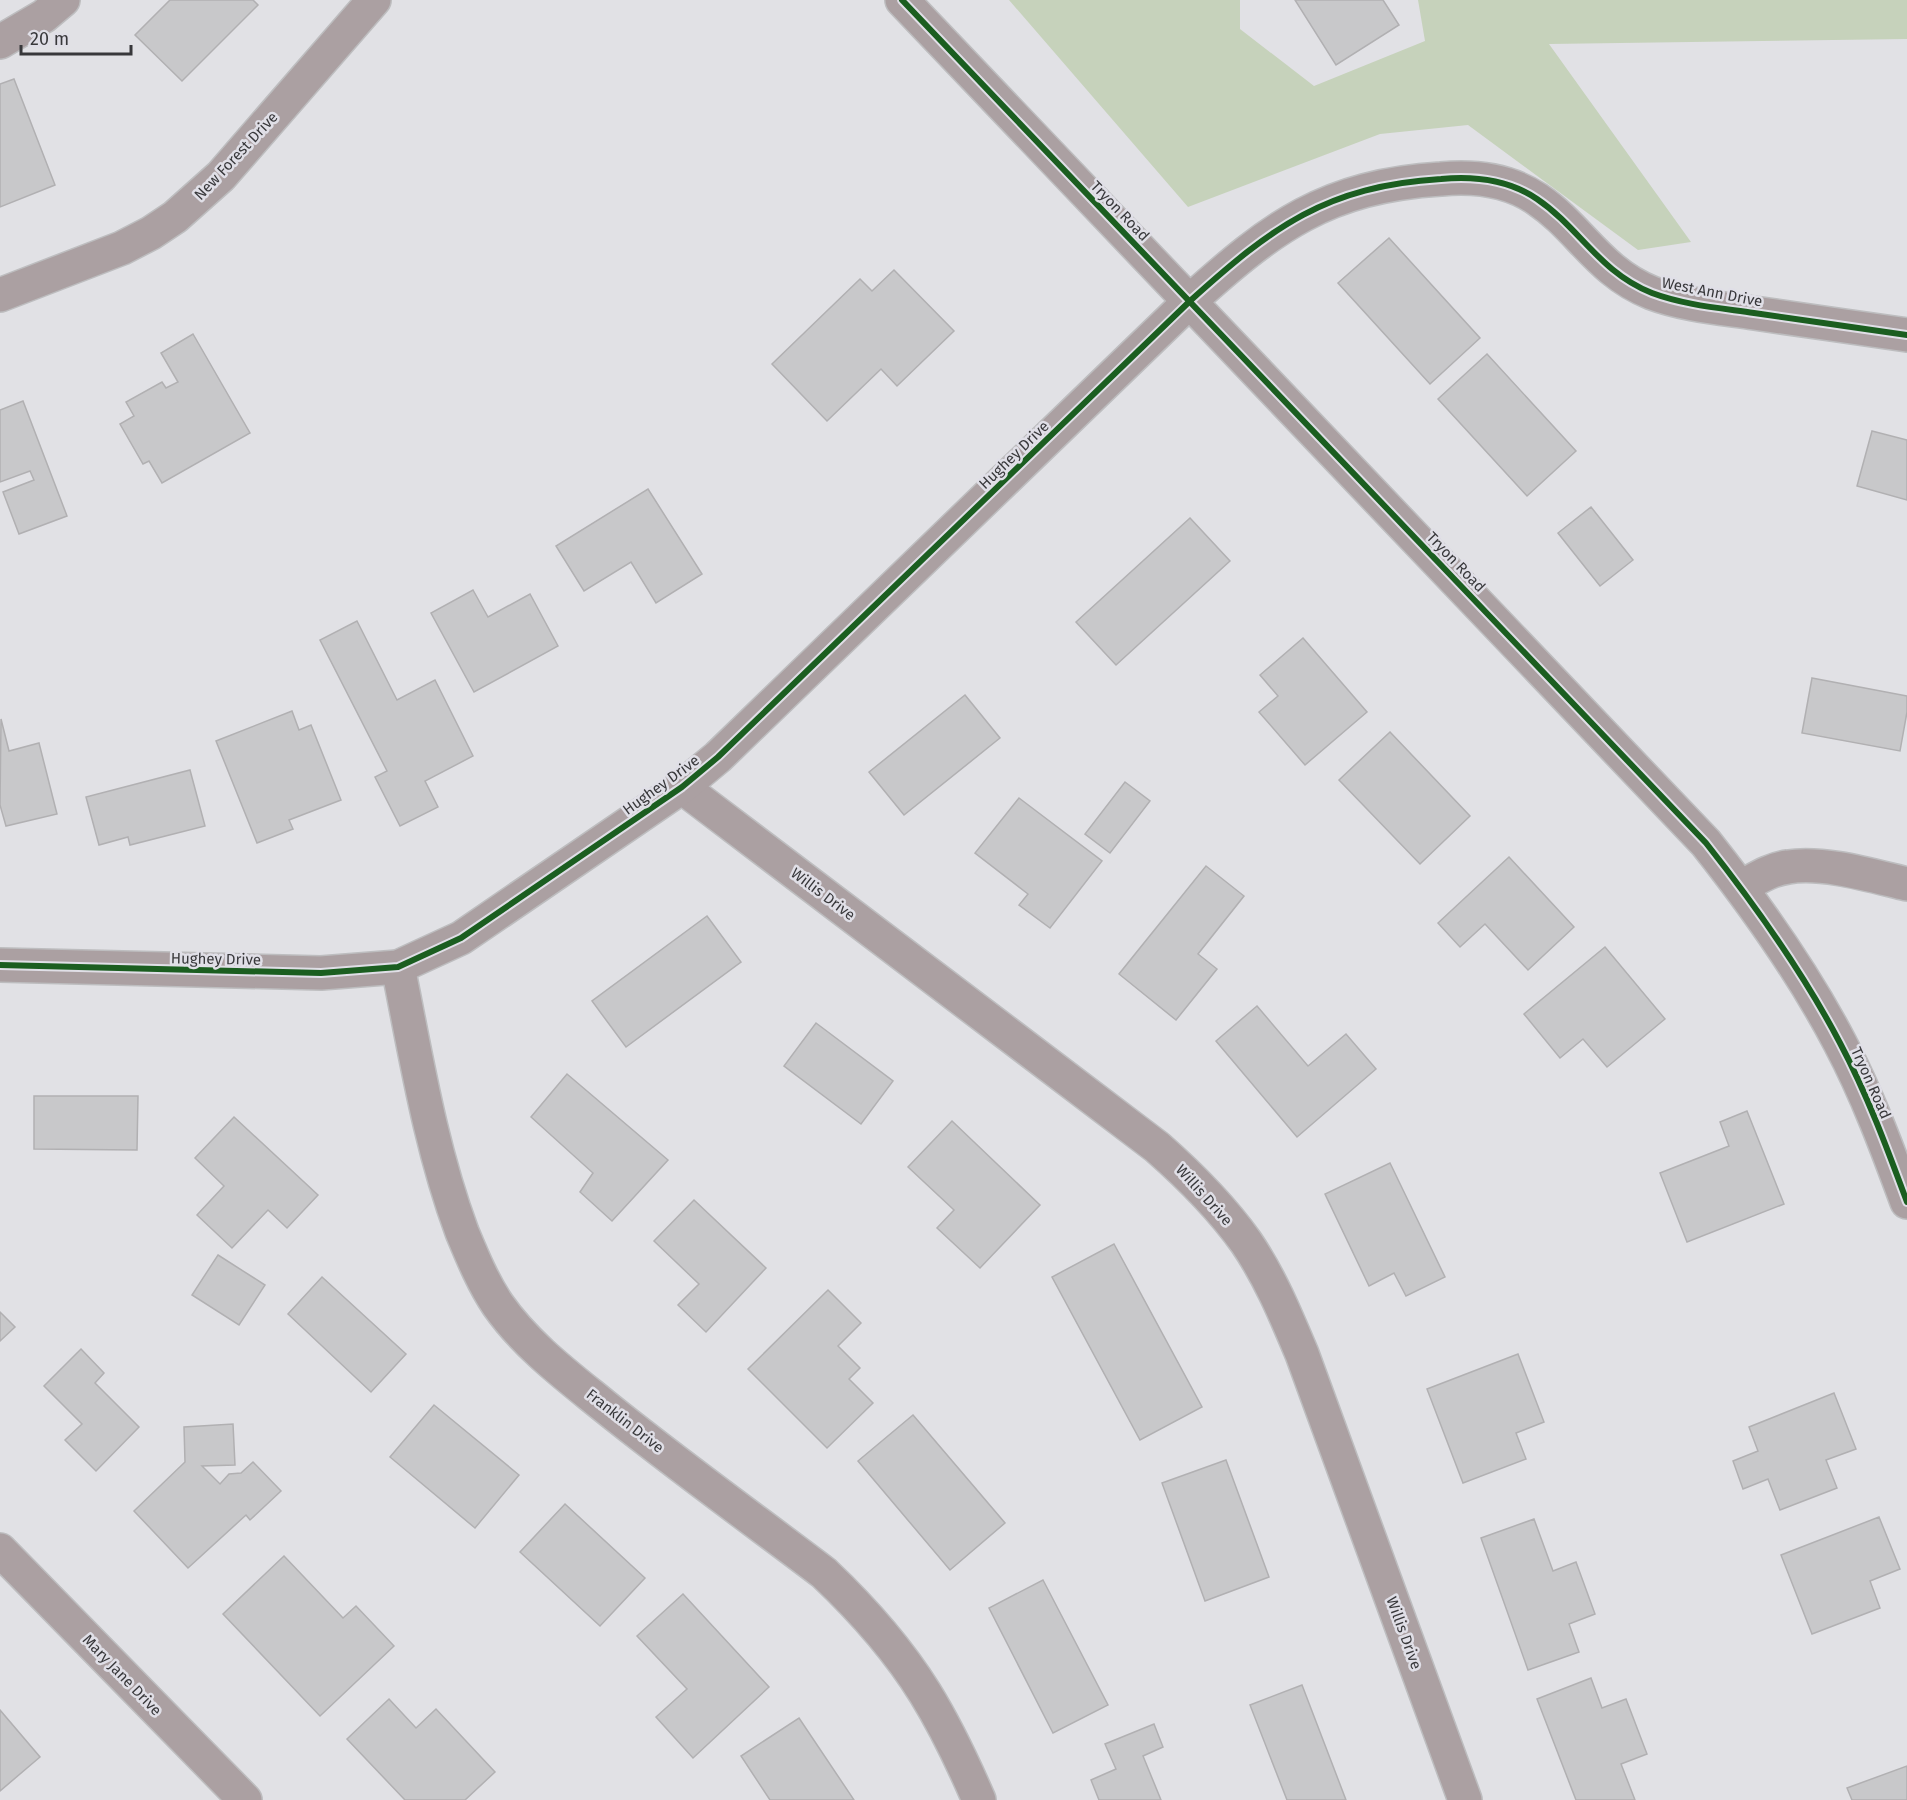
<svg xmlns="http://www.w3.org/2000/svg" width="1907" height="1800" font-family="'Fira Sans',sans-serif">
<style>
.green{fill:#c6d2bb}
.building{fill:#c8c8ca;stroke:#b1b0b2;stroke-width:1.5}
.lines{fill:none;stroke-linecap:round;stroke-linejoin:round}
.minor-casing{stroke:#bdbdbf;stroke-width:36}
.minor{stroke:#aba0a2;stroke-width:33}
.cycleway-casing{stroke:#e0dfe7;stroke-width:10}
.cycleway{stroke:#1b5e20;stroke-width:6}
.labels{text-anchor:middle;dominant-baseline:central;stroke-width:5;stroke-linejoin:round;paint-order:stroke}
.street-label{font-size:15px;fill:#38383b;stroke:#e0dfe7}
</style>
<rect width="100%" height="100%" fill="#e1e1e5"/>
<path class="green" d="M1009 0H1240V29L1314 86 1425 41 1418 0H1907V39L1549 44 1691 242 1638 250 1468 125 1380 134 1188 207Z"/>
<g class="building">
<path d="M170 0H253L258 5 182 81 135 35Z"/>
<path d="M1295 0H1383L1399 25 1336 65Z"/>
<path d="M14 79 55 185 0 207V84Z"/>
<path d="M1389 238 1480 338 1430 384 1338 283Z"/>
<path d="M894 270 954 331 897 386 881 369 827 421 772 364 860 279 872 291Z"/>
<path d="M193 334 250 433 162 483 149 461 143 464 120 424 134 416 126 402 162 382 166 388 178 382 161 353Z"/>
<path d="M1487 354 1576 451 1527 496 1438 399Z"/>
<path d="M23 401 67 516 19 534 3 492 34 480 30 471 0 482V410Z"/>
<path d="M1872 431 1907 440V500L1857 486Z"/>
<path d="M648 489 702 574 656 603 631 562 584 591 556 546Z"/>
<path d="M1591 507 1633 560 1600 586 1558 533Z"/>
<path d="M1190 518 1230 561 1116 665 1076 622Z"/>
<path d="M473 590 488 617 530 594 558 646 474 692 431 613Z"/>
<path d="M357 621 397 700 435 680 473 756 425 781 438 807 400 826 375 777 387 771 320 640Z"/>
<path d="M1303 638 1367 712 1305 765 1259 712 1278 696 1260 675Z"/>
<path d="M1812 678 1907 696V712L1900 751 1802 733Z"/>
<path d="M965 695 1000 738 904 815 869 772Z"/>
<path d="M292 711 299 730 311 725 341 800 289 820 293 829 257 843 216 741Z"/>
<path d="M1 719 9 751 39 743 57 814 6 826 0 805Z"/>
<path d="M1390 732 1470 816 1420 864 1339 780Z"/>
<path d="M190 770 205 826 130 845 128 837 99 845 86 797Z"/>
<path d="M1125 782 1150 801 1110 853 1085 834Z"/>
<path d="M1019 798 1102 861 1050 928 1019 905 1028 894 975 853Z"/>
<path d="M1509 857 1574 927 1528 970 1485 924 1460 947 1438 923Z"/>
<path d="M1206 866 1244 896 1198 954 1217 969 1176 1020 1119 974Z"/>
<path d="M707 916 741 962 626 1047 592 1001Z"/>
<path d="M1605 947 1665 1019 1607 1067 1583 1039 1560 1058 1524 1014Z"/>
<path d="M1257 1006 1308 1066 1346 1034 1376 1069 1297 1137 1216 1041Z"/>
<path d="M816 1023 893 1081 861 1124 784 1066Z"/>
<path d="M567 1074 668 1160 612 1221 580 1192 593 1173 531 1117Z"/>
<path d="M34 1096H138L137 1150 34 1149Z"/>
<path d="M1747 1111 1784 1204 1687 1242 1660 1173 1729 1146 1720 1122Z"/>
<path d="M234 1117 318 1195 287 1228 268 1210 232 1248 197 1215 224 1186 195 1158Z"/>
<path d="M952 1121 1040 1205 980 1268 937 1228 954 1210 908 1167Z"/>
<path d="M1390 1163 1445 1277 1406 1296 1394 1273 1369 1286 1325 1194Z"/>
<path d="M694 1200 766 1268 706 1332 678 1305 699 1284 654 1241Z"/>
<path d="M1114 1244 1202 1407 1140 1440 1052 1277Z"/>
<path d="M218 1255 265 1285 239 1325 192 1295Z"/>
<path d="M322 1277 406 1354 371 1392 288 1314Z"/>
<path d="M828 1290 861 1323 838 1346 860 1368 849 1379 873 1403 827 1448 748 1369Z"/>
<path d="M0 1312 15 1327 0 1341Z"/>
<path d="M81 1349 104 1373 95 1383 139 1427 96 1471 65 1440 82 1424 44 1386Z"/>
<path d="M1518 1354 1544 1422 1516 1433 1526 1459 1463 1483 1427 1389Z"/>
<path d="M1834 1393 1856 1449 1826 1460 1837 1488 1780 1510 1768 1479 1743 1489 1733 1461 1758 1451 1749 1427Z"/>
<path d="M434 1405 519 1475 475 1528 390 1457Z"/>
<path d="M913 1415 1005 1523 950 1570 858 1461Z"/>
<path d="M233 1424 235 1465 202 1466 220 1484 229 1474 241 1473 253 1462 281 1491 250 1520 246 1515 188 1568 134 1511 185 1462 184 1427Z"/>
<path d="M1226 1460 1269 1577 1205 1601 1162 1483Z"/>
<path d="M565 1504 645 1578 600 1626 520 1552Z"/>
<path d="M1879 1517 1900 1569 1870 1581 1880 1608 1812 1634 1781 1555Z"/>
<path d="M1534 1519 1553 1571 1576 1562 1595 1614 1569 1624 1579 1652 1528 1670 1481 1538Z"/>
<path d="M284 1556 343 1618 356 1606 394 1646 320 1716 223 1614Z"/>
<path d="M1043 1580 1108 1705 1053 1733 989 1608Z"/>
<path d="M683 1594 769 1687 693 1758 656 1717 687 1689 637 1636Z"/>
<path d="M1591 1678 1602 1708 1626 1699 1647 1754 1621 1764 1635 1800H1576L1537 1699Z"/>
<path d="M1302 1685 1346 1800H1287L1250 1705Z"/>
<path d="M389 1699 416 1728 436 1709 495 1772 465 1800H405L347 1739Z"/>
<path d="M0 1710 40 1757 0 1791Z"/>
<path d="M799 1718 854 1800H770L741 1756Z"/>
<path d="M1154 1724 1163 1747 1143 1756 1161 1800H1099L1091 1780 1116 1769 1105 1744Z"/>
<path d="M1907 1766V1800H1852L1847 1788Z"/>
</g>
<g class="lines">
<g class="minor-casing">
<g id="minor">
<path d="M902 0 1706 843C1755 905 1803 972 1840 1043 1867 1094 1887 1148 1907 1202"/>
<path d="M0 42 44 16 63 0"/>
<path d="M0 295 122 248 151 233 175 217 221 176 374 0"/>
<path d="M682 787 1157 1147C1190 1176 1221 1207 1246 1242 1270 1277 1286 1316 1302 1354L1465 1800"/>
<path d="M1741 887C1756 879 1771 869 1788 867 1823 861 1873 876 1907 884"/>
<path d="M0 965 321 973 398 967 461 938 682 787 718 757 1190 301C1272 227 1326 186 1441 179 1473 176 1509 180 1537 199 1580 228 1599 272 1652 293 1684 305 1720 308 1754 313 1805 320 1856 328 1907 335"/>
<path d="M398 967C416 1056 430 1146 462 1232 472 1256 483 1283 498 1305 526 1345 566 1375 603 1405 675 1463 750 1517 824 1573 862 1609 897 1648 925 1693 946 1727 963 1763 979 1800"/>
<path d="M0 1550 245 1800"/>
</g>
</g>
<use href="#minor" class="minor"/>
<g class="cycleway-casing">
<g id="cycleway">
<path d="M902 0 1706 843C1755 905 1803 972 1840 1043 1867 1094 1887 1148 1907 1202"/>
<path d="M0 965 321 973 398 967 461 938 682 787 718 757 1190 301C1272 227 1326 186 1441 179 1473 176 1509 180 1537 199 1580 228 1599 272 1652 293 1684 305 1720 308 1754 313 1805 320 1856 328 1907 335"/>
</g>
</g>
<use href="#cycleway" class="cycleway"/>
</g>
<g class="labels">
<g class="street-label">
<text transform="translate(236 156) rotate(-47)">New Forest Drive</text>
<text transform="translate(1120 211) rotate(46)">Tryon Road</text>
<text transform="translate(1712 292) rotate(11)">West Ann Drive</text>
<text transform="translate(1014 455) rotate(-44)">Hughey Drive</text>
<text transform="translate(1456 562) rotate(46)">Tryon Road</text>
<text transform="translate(661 785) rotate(-36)">Hughey Drive</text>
<text transform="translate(823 894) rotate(37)">Willis Drive</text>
<text transform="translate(216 959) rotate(1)">Hughey Drive</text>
<text transform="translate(1871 1083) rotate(66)">Tryon Road</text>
<text transform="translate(1204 1195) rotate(48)">Willis Drive</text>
<text transform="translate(625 1421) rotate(38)">Franklin Drive</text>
<text transform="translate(1404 1633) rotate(70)">Willis Drive</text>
<text transform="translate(122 1675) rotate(46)">Mary Jane Drive</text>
</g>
</g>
<path d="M21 45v9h110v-9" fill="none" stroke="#38383b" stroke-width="3"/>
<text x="30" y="45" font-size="18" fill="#38383b" stroke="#e0dfe7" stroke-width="4.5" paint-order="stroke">20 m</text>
</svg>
